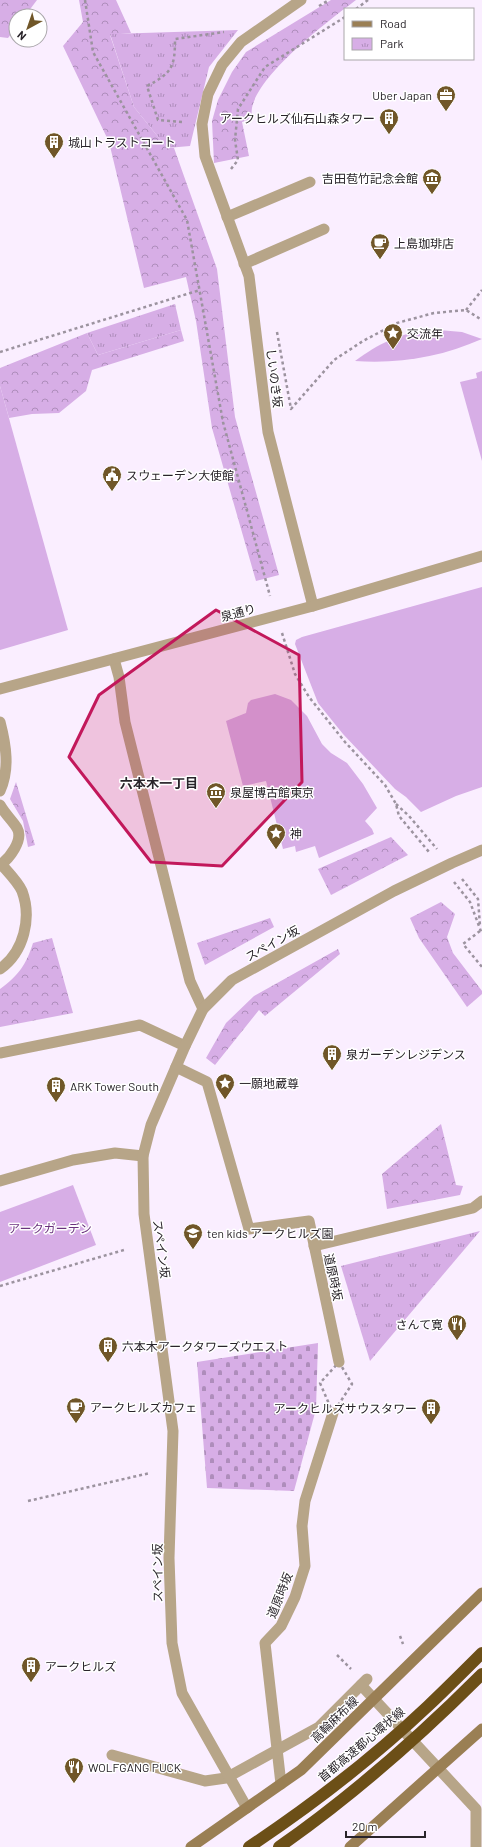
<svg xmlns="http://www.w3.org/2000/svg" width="482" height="1847" font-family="Barlow,'Noto Sans JP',sans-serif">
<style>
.green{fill:#d7aee6}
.forest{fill:url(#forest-crowns)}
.cemetery{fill:url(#cemetery-stones)}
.park{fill:url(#park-tufts)}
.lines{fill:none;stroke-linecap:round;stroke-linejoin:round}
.path{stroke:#9c939f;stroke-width:2.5;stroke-dasharray:3 3;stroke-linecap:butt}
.service{stroke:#b7a588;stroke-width:11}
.pedestrian{stroke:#b7a588;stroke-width:11}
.minor{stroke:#b7a588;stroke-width:11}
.tertiary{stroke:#b7a588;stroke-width:11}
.secondary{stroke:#9a7f54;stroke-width:11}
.motorway{stroke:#6c4f17;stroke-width:12}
.marked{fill:#c2185b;fill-opacity:0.2;stroke:#c2185b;stroke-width:3;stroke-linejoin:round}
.labels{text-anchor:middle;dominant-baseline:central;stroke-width:3;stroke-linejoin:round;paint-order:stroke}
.poi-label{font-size:12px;fill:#29242a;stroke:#fff;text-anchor:start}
.street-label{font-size:12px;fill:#29242a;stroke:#fff}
.park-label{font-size:12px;fill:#6a327d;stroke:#fff}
.neighbourhood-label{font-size:13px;font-weight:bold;fill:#29242a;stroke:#fff}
</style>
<defs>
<pattern id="forest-crowns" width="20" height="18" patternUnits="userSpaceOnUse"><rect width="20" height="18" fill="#d7aee6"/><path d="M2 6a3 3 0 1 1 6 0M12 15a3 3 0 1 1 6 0" fill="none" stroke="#ae8dbb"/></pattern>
<pattern id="cemetery-stones" width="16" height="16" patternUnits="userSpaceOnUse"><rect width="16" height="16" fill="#d7aee6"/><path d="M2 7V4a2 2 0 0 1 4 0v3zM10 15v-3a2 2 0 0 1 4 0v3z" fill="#ae8dbb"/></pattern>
<pattern id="park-tufts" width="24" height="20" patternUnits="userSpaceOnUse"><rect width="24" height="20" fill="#d7aee6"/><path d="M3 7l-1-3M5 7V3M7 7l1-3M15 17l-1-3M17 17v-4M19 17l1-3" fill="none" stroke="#ae8dbb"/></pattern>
</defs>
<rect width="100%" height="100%" fill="#faeeff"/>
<g class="green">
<path d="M427 329 462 332 482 339C441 357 400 364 355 361 379 343 398 335 427 329Z"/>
<path d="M482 371V461L460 382 477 378 476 373Z"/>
<path d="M0 386 68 630 0 650Z"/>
<path d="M482 587V787L456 796 421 812 406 797 395 789 343 734 318 703 295 644 296 640 302 637Z"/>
<path d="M275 694 291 700 307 716 322 744 331 753 347 763 363 784 377 808 365 821 372 829 374 834 319 858 315 846 296 852 295 846 283 849 266 781 243 786 226 721 246 713 248 703 251 700Z"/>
<path d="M73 1185 96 1245 0 1282V1212Z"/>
</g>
<g class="forest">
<path d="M0 0H37L25 16H16V28L8 38 0 37Z"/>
<path d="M79 0H116L131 33 110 35 134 107 167 148H174L217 269 235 417 279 575 256 581 212 428 196 321 186 277 144 288 109 142 63 46 83 22Z"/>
<path d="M331 0H356C328 21 264 70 253 104 251 109 252 115 251 119L242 122 249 156 214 163 212 121 218 100 232 72 246 52Z"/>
<path d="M181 330 184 341 92 370 86 391 59 413 32 414 9 418 0 386V368L87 333 98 355Z"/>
<path d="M16 782 35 845 28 847 23 821 10 799Z"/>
<path d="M391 837 408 855 331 895 318 869Z"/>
<path d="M441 902 455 914 447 937 453 953 482 991V994L467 1007 419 938 410 918Z"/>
<path d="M270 918 274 927 205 965 197 943Z"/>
<path d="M52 938 73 1013 0 1027V989C19 975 26 965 33 943Z"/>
<path d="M338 949 340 954 265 1016 259 1010 215 1065 206 1058 226 1023 254 996Z"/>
<path d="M441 1124 456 1185 463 1186 460 1195 387 1209 382 1174Z"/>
</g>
<path class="cemetery" d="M318 1343 316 1409 294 1491 207 1488 197 1362Z"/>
<g class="park">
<path d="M238 30 209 67 190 146 167 148 134 107 110 34Z"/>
<path d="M175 304 181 330 98 355 87 333Z"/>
<path d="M480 1231 370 1361 341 1266Z"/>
</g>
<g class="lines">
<g class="path">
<path d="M85 0 93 52 187 220 223 422 270 596"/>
<path d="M319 6 329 0"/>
<path d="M356 9 368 0"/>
<path d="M182 122 158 120 147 86C172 73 175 67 175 39L224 32"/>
<path d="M231 169 238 160 235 140 238 109 265 67 345 17"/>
<path d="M466 310 482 290"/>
<path d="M277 332 291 409 334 360 363 341 397 323 434 313 466 310 482 320"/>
<path d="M0 352 200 290"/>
<path d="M282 633 295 674 309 697 345 742 385 785 396 804 399 816 429 852"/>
<path d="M396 804 409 816 437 849"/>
<path d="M462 879 478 899 480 926"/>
<path d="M454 882 470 902 482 934"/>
<path d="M480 931 463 944 482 967"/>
<path d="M0 1286 124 1250"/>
<path d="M339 1362 352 1384 333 1413 320 1383Z"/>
<path d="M28 1501 150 1473"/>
<path d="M400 1636 403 1644"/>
<path d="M337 1655 351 1669"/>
</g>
<g class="service">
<path d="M227 217 310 182"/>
<path d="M244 264 324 229"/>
<path d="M0 722C6 745 10 769 0 791"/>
<path d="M0 805C5 814 12 820 17 828 24 840 9 859 0 865"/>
<path d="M0 969C24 952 32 918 22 891 18 882 8 872 1 864"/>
<path d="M176 1067 207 1082 249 1229 309 1221 339 1362"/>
<path d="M0 1181 73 1160 115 1153 143 1156"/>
<path d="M314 1246 473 1208 482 1201"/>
<path d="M281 1784 265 1643 281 1626 295 1597 305 1566 302 1526 305 1501 333 1413"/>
</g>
<g class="pedestrian">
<path d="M361 1685 476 1809V1847"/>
<path d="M112 1755 205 1781 226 1778 319 1727 367 1679"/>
</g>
<g class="minor">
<path d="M301 0 241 42 222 65 208 94 202 124 205 156 249 276 268 432 313 606"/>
<path d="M114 659 119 677 125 722 190 981 203 1009"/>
</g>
<g class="tertiary">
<path d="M0 689 313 606 482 556"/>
<path d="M0 1053 140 1025 185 1046"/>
<path d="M247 1808 182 1693 172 1643 169 1558 173 1431 144 1214 143 1156 151 1125 185 1046 203 1009 232 980 394 891 452 863 482 850"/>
</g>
<g class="secondary">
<path d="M191 1847 301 1770 482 1593"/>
<path d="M350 1847 482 1729"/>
</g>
<g class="motorway">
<path d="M249 1847C312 1805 373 1758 428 1706 446 1689 464 1671 482 1653"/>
<path d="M279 1847C352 1796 419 1737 482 1674"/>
</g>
</g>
<path class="marked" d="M216 610 299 655 302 782 222 866 151 862 69 757 99 695Z"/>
<defs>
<g id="office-pin" transform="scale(1)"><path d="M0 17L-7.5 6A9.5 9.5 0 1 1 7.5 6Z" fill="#705628" stroke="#fff"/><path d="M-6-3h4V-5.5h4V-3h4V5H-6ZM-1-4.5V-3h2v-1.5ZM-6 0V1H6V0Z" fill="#fff"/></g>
<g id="building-pin" transform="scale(1)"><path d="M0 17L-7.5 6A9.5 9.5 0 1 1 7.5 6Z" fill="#705628" stroke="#fff"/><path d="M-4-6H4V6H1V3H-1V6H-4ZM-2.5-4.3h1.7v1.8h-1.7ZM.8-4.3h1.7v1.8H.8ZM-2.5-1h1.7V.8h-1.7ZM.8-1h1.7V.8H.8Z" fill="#fff"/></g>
<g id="museum-pin" transform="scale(1)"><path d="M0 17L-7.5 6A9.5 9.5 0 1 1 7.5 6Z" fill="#705628" stroke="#fff"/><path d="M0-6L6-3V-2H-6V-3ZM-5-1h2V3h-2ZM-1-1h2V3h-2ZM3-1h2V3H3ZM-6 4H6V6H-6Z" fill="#fff"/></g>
<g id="cafe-pin" transform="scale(1)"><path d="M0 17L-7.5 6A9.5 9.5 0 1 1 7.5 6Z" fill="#705628" stroke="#fff"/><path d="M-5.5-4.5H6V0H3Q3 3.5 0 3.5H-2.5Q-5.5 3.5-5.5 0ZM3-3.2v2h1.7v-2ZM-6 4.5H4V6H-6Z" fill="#fff"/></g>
<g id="sight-pin" transform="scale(1)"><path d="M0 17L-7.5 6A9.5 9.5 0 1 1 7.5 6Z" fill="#705628" stroke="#fff"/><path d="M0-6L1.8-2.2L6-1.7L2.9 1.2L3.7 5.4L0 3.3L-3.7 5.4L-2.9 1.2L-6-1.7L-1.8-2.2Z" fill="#fff"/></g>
<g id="civic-pin" transform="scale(1)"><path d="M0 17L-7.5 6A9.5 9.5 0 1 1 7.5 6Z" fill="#705628" stroke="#fff"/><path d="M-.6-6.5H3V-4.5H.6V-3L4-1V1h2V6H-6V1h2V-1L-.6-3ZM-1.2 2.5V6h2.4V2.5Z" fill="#fff"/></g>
<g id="school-pin" transform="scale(1)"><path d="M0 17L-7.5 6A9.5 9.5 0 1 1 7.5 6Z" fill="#705628" stroke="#fff"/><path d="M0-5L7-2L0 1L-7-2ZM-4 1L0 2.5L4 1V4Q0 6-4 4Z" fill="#fff"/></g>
<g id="restaurant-pin" transform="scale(1)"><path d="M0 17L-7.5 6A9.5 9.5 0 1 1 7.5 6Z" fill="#705628" stroke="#fff"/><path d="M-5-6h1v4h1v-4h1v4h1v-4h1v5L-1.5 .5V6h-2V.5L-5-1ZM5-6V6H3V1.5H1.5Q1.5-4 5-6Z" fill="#fff"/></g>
</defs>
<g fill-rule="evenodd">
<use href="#office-pin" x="446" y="95"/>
<use href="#building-pin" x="389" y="118"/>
<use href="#building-pin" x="54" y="142"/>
<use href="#museum-pin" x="432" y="178"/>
<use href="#cafe-pin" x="380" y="243"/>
<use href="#sight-pin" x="393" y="333"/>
<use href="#civic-pin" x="112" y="475"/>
<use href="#museum-pin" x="216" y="792"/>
<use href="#sight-pin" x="276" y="833"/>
<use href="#building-pin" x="332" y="1054"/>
<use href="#sight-pin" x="225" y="1083"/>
<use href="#building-pin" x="56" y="1086"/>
<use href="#school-pin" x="193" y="1233"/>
<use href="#restaurant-pin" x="457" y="1324"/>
<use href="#building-pin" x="108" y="1346"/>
<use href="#cafe-pin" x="76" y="1407"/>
<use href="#building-pin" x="431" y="1408"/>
<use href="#building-pin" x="31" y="1666"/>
<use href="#restaurant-pin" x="74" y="1767"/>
</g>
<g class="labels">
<g class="poi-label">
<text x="432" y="95" text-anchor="end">Uber Japan</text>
<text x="375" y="118" text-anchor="end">アークヒルズ仙石山森タワー</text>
<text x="68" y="142">城山トラストコート</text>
<text x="418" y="178" text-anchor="end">吉田苞竹記念会館</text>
<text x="394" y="243">上島珈琲店</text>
<text x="407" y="333">交流年</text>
<text x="126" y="475">スウェーデン大使館</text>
<text x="230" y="792">泉屋博古館東京</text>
<text x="290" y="833">神</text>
<text x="346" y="1054">泉ガーデンレジデンス</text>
<text x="239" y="1083">一願地蔵尊</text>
<text x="70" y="1086">ARK Tower South</text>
<text x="207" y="1233">ten kids アークヒルズ園</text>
<text x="443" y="1324" text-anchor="end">さんて寛</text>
<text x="122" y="1346">六本木アークタワーズウエスト</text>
<text x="90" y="1407">アークヒルズカフェ</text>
<text x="417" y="1408" text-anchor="end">アークヒルズサウスタワー</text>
<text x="45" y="1666">アークヒルズ</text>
<text x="88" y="1767">WOLFGANG PUCK</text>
</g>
<g class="street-label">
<text transform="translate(275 378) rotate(83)">しいのき坂</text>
<text transform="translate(238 612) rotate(-15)">泉通り</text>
<text transform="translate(272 943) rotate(-29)">スペイン坂</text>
<text transform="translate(162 1249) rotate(82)">スペイン坂</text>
<text transform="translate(334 1277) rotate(78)">道原時坂</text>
<text transform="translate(157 1573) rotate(-90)">スペイン坂</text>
<text transform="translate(279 1595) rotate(-68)">道原時坂</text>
<text transform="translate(334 1719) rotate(-44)">高輪麻布線</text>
<text transform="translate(361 1744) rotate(-40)">首都高速都心環状線</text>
</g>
<g class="park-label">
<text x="50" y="1228">アークガーデン</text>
</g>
<g class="neighbourhood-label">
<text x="159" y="783">六本木一丁目</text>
</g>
</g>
<rect x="344" y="8" width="130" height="52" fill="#ffffff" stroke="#a9a7aa"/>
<rect x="352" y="21" width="20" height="6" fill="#9a7f54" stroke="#a9a7aa"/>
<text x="380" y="28" font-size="12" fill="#29242a">Road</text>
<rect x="352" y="38" width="20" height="12" fill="url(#park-tufts)" stroke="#a9a7aa"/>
<text x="380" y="48" font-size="12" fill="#29242a">Park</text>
<g transform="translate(28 28) rotate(220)"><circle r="19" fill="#ffffff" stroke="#a9a7aa"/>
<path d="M0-3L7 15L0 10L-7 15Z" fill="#705628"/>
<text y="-6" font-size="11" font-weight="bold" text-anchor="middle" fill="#29242a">N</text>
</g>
<path d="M346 1831v6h79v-6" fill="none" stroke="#29242a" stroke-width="2"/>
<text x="352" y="1831" font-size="12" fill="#29242a" stroke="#ffffff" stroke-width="3" paint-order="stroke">20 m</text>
</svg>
